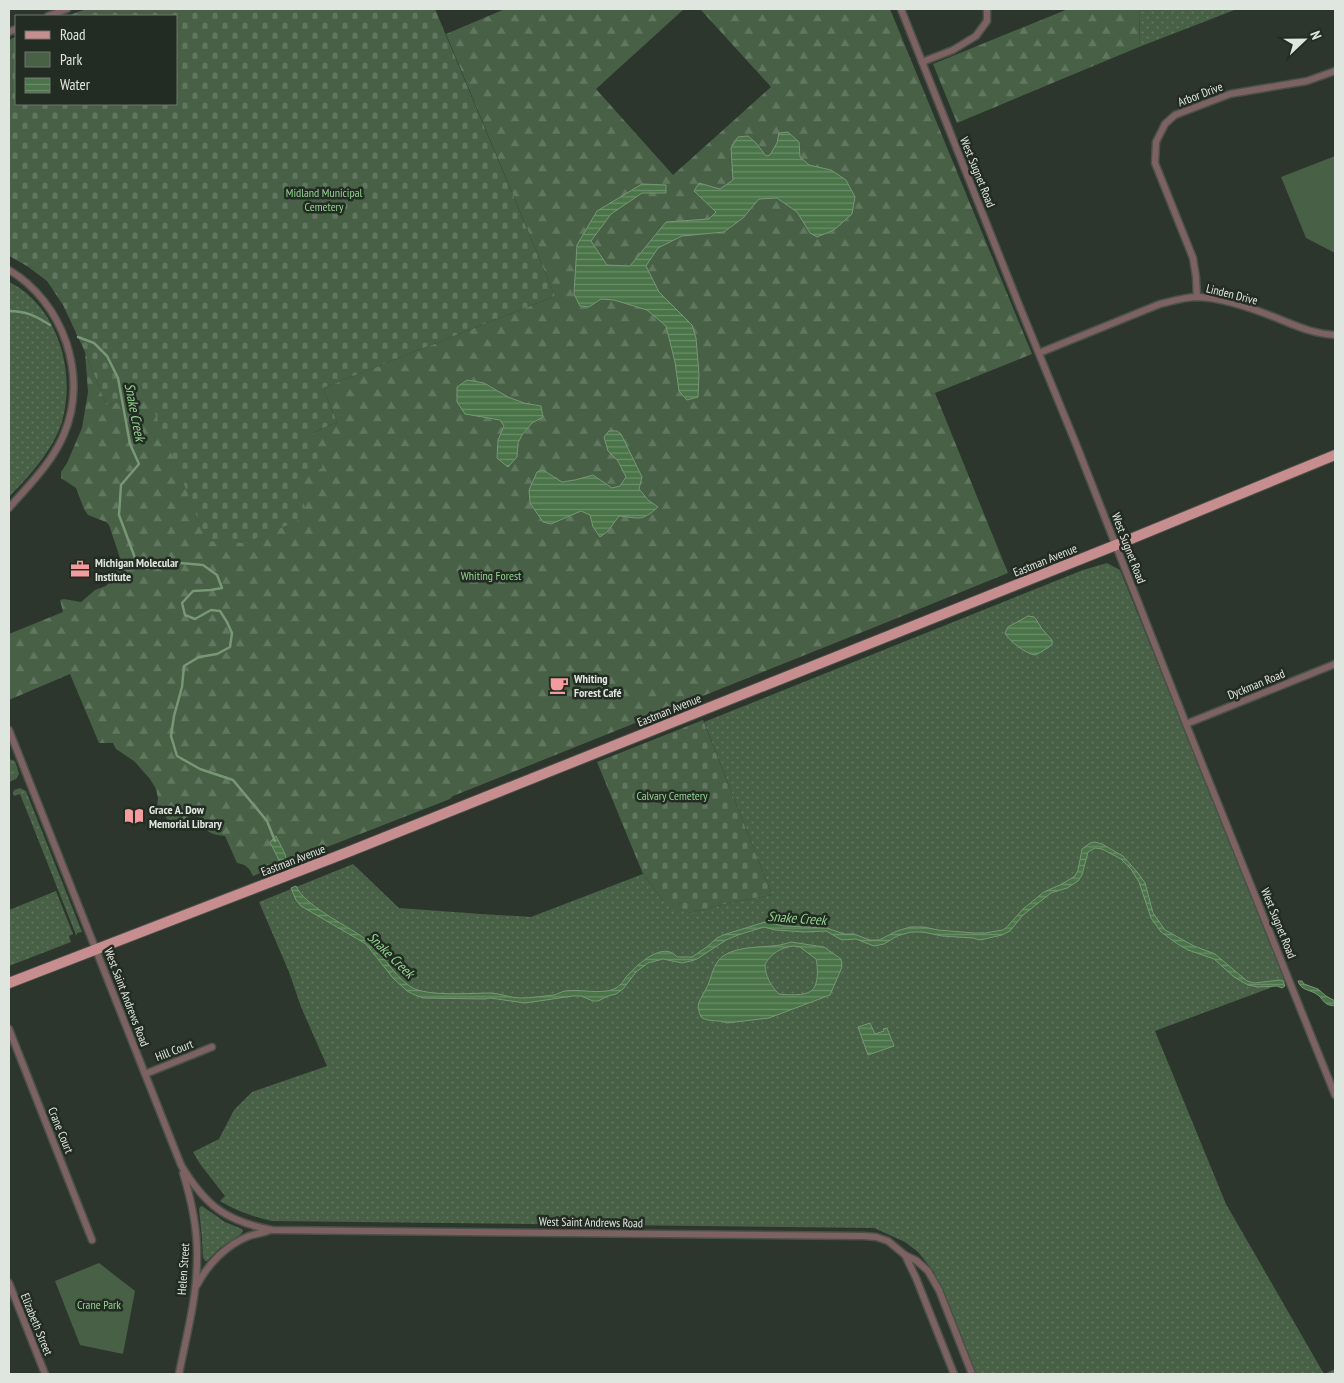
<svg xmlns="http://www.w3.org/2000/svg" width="1344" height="1383" font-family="'PT Sans Narrow',sans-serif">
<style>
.grass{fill:url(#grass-dots)}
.forest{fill:url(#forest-firs)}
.cemetery{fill:url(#cemetery-stones)}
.park{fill:#476046}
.water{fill:url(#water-rules);stroke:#779775;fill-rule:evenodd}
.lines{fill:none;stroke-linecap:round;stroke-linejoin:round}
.stream{stroke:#779775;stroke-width:2.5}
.minor-casing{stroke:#495249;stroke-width:9}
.primary-casing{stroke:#495249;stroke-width:12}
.minor{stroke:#7e6262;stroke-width:6}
.primary{stroke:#c88e8f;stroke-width:10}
.labels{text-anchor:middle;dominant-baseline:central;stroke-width:5;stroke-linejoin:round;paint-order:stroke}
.street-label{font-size:12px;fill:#dfe6df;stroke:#232c22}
.park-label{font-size:12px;fill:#93d290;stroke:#232c22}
.poi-label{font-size:12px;font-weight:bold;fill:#dfe6df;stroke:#232c22;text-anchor:start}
.water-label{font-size:14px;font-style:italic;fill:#93d390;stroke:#232c22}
</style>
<defs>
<pattern id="grass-dots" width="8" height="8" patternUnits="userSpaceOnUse" patternTransform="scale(1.25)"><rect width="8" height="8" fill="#476046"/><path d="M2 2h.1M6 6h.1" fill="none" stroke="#617760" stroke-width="1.8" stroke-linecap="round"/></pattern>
<pattern id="forest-firs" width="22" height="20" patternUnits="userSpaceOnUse" patternTransform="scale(1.25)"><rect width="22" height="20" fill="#476046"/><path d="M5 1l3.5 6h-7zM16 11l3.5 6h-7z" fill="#617760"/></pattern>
<pattern id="cemetery-stones" width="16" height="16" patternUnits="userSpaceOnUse" patternTransform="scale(1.25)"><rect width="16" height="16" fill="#476046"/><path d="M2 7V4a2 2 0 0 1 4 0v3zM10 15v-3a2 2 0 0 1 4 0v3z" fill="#617760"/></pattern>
<pattern id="water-rules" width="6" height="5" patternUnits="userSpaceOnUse" patternTransform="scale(1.25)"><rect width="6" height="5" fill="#4a7548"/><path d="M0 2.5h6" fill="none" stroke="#6c8f6b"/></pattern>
</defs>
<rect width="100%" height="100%" fill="#2d362c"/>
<g class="grass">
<path d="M1140 9H1237L1139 47Z"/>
<path d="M9 282C57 305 77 372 62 422 52 452 30 475 9 497Z"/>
<path d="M1107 563 1120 570 1286 982 1155 1031 1226 1204 1324 1374 1335 1369V1374H975L934 1272 918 1252 905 1242 874 1228 272 1221C253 1217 237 1211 220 1201L225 1196 200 1164 193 1152 219 1139 234 1110 252 1092 327 1066 301 1007 289 972 259 902 353 864 399 908 481 914 531 917 643 874 662 899 690 913 729 903 772 895 704 722 1083 570Z"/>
<path d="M9 759 15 761 19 774 16 779 9 782Z"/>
<path d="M20 788 26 791 82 932 77 933V935H76L20 794 14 796 13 793 14 790Z"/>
<path d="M56 891 73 934 69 936 71 942 9 966V910Z"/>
<path d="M201 1206H202L225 1222 242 1229 243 1231 240 1235 220 1248 207 1261H205L203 1257 202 1239 199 1209Z"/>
</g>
<g class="forest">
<path d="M505 9H684L596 89 673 175 771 87 700 9H890L1032 354 935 393 1008 573 885 623 453 796 450 799 253 876C249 867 246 865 237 863L225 836C214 835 208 834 201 823 198 819 199 816 195 813L191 814 186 810 189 820 186 825 183 826H178L168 821 165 815 161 812 157 807 158 798 156 789 150 779 134 761 116 749 113 743H99L70 674 9 700V634L63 612 60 600 64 599 81 602 95 590 106 586 114 577 121 561 109 525 106 522 88 515 84 509 76 488 61 478V472L67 463 82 428 88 392 85 352 107 406 146 390 207 540 293 480 310 434 337 422 323 388 555 296 446 34Z"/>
<path d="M1068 9H1140L1139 47 957 123 933 64Z"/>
</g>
<g class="cemetery">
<path d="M86 9H435L555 296 323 388 337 422 310 434 323 468 293 480 309 516 245 543 207 541 146 391 107 406 85 352 63 305 47 281 27 266 9 256V40L16 37V104H176V16H67Z"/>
<path d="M703 720 772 895 729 903 690 913 674 908 662 899 643 874 597 762Z"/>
</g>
<g class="park">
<path d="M1335 156V253L1306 238 1281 177Z"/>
<path d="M99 1263 135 1291 123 1354 80 1345 55 1281Z"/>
</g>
<g class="water">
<path d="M788 132 799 142 800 157 809 165 831 170 846 180 855 197 852 214 834 230 817 237 810 233 797 212 777 198 759 199 743 218 724 232 682 236 658 248 646 266 659 292 692 325 696 338 699 374 698 397 687 400 679 391 675 362 666 326 647 310 614 300 601 299 589 307 580 306 574 294 577 245 597 211 642 184 666 185V193H642L611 214 591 241 607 265 630 266 666 222 709 219 716 212 694 191 699 183 720 189 733 180 731 148 738 137 748 136 756 143 766 156 770 155 777 143 779 133Z"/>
<path d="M467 380 484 383 508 397 524 403 541 406 543 417 532 423 522 435 518 443 517 457 508 467 497 458 498 440 504 426 500 420 465 414 457 402V387Z"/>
<path d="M609 431H617L621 434 642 477 639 489 648 500 658 507C641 522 640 518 619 516L608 531 600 537 593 527 590 515 581 511 551 524 543 522 530 503 529 490 537 472 543 470 562 482 575 480 593 475 612 488 620 486 626 477 618 461 608 451 604 437Z"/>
<path d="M1028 616 1034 617 1036 619 1042 629 1052 640V645L1036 655C1027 655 1009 641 1005 633L1008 627Z"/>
<path d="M276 836 285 854 286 860 280 862 270 842Z"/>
<path d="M1095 842 1102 844 1123 856 1138 873 1145 883 1153 913 1165 930 1194 946 1215 954 1247 981 1254 983 1280 980 1283 981 1285 986 1282 988 1277 986 1258 987 1248 985 1234 977 1214 959 1188 950 1179 945 1168 937 1161 932 1151 918 1139 882 1131 869 1121 859 1102 849 1095 848 1088 852 1082 875 1078 881 1067 888 1051 893 1023 915 1010 931 1002 935 980 940 973 938 942 936 923 932H911L897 936 884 944 874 946 856 939 842 940 826 931 805 932 775 930 764 927 738 935 726 940 697 959 691 961 682 963 663 959 648 963 636 972 623 989 616 994 608 996 598 1001H593L581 996H573L525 1003 490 998 485 999 423 998 415 995 407 991 393 978 366 944 301 906 296 900 291 888 296 886C304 905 344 924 361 936 381 949 391 974 411 987 428 997 471 993 490 993 500 993 510 998 520 998 531 998 543 996 554 995 557 994 561 992 565 991 578 989 593 993 606 991 610 991 617 988 620 985 623 983 624 979 627 976 637 965 663 940 677 957H692L708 946 717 938 723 935 765 922 784 926 827 928 844 934H854L870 940H879L897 931 910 927H924L938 930 974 933H985L1003 930 1007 927 1023 909 1044 892 1062 884 1075 876 1078 870 1082 849 1090 843Z"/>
<path d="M791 942 824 947 841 959 842 967 830 995 769 1018 727 1023C718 1019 710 1023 701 1017 695 1003 700 1001 706 989 711 980 712 969 718 961 730 945 763 948 780 945 784 944 788 943 791 942ZM793 946 800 947 816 959C818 967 819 986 811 991 805 996 786 995 779 994 771 986 765 976 765 964 772 953 780 948 793 946Z"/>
<path d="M1298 981H1302L1304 984 1318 989 1326 996 1335 1001V1006C1335 1006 1327 1005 1327 1004 1323 1002 1321 997 1318 995 1310 989 1301 991 1298 981Z"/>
<path d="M870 1023 875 1034 884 1031 883 1029 887 1028 894 1046 868 1055 858 1027Z"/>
</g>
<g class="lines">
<g class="stream">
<path d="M9 311C26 311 36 316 50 325"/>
<path d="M78 337 94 343 107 356 118 378 130 444 139 464 121 485 119 515 135 558 147 569 157 561 203 565 217 575 222 588 211 590 193 591 182 603 185 615 195 619 211 610 220 611 227 622 232 633 230 647 217 654 199 657 184 666 182 687 174 716 171 736 177 756 200 769 233 780 267 821 275 841"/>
</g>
<g class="minor-casing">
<g id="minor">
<path d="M901 9 1019 305 1076 444 1186 724 1335 1095"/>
<path d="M48 16 67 9"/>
<path d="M9 32 16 29"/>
<path d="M922 62 953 50 976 36 987 21V9"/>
<path d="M9 270C63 302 89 376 64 434 52 463 29 485 9 508"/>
<path d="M1197 297 1196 277 1193 258 1155 163 1156 142 1165 124 1175 115 1230 94 1307 81 1335 71"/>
<path d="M1039 353 1160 304C1172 301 1185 297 1198 297 1224 298 1260 311 1284 321 1301 328 1316 334 1335 335"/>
<path d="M1186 724 1335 664"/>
<path d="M9 730 181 1165C205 1205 225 1221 272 1230L864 1236 876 1237 888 1241 905 1255 917 1261 928 1271 939 1290 972 1374"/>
<path d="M9 1029 92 1240"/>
<path d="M145 1074 212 1047"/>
<path d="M905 1255 916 1278 954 1374"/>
<path d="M9 1283 45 1374"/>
<path d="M197 1285C208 1264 226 1245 249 1236 255 1234 262 1233 268 1231"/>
<path d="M179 1374C186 1337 197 1298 197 1260 198 1231 192 1202 183 1173"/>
</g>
</g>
<g class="primary-casing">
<path id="primary" d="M9 983 348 852 1116 545 1335 455"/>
</g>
<use href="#minor" class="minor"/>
<use href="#primary" class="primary"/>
</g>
<defs>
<g id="office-bare" transform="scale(1.5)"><path d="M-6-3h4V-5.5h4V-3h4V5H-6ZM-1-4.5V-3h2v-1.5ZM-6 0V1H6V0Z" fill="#f59b9e" stroke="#232c22" stroke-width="2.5" paint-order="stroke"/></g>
<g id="cafe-bare" transform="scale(1.5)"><path d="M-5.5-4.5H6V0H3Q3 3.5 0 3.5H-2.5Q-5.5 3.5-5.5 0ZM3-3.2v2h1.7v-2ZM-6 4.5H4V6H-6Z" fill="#f59b9e" stroke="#232c22" stroke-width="2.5" paint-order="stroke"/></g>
<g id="library-bare" transform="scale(1.5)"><path d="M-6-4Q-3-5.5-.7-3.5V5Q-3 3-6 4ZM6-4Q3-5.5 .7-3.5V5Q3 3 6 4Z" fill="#f59b9e" stroke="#232c22" stroke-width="2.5" paint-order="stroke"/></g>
</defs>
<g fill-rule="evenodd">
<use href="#office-bare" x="80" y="569"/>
<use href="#cafe-bare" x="559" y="685"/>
<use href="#library-bare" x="134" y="816"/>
</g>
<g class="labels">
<g class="street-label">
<text transform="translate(1200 94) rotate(-21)">Arbor Drive</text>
<text transform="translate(978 172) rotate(68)">West Sugnet Road</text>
<text transform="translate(1232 294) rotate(14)">Linden Drive</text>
<text transform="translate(1129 548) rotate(69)">West Sugnet Road</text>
<text transform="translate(1045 560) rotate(-22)">Eastman Avenue</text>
<text transform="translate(1256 684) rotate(-22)">Dyckman Road</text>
<text transform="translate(669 710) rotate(-22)">Eastman Avenue</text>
<text transform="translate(293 860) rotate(-21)">Eastman Avenue</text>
<text transform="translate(1279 923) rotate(68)">West Sugnet Road</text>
<text transform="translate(127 997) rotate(69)">West Saint Andrews Road</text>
<text transform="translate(174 1050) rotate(-21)">Hill Court</text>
<text transform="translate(61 1130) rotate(68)">Crane Court</text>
<text transform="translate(591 1222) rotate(1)">West Saint Andrews Road</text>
<text transform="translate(183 1269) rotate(-86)">Helen Street</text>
<text transform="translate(37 1324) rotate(68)">Elizabeth Street</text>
</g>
<g class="park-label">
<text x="324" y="192">Midland Municipal<tspan x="324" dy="14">Cemetery</tspan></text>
<text x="491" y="575">Whiting Forest</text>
<text x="672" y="795">Calvary Cemetery</text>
<text x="99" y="1304">Crane Park</text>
</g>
<g class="poi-label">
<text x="95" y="562">Michigan Molecular<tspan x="95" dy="14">Institute</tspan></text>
<text x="574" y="678">Whiting<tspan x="574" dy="14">Forest Café</tspan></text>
<text x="149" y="809">Grace A. Dow<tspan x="149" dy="14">Memorial Library</tspan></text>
</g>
<g class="water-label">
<text transform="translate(135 412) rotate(79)">Snake Creek</text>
<text transform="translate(797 918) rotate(4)">Snake Creek</text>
<text transform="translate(391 955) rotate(44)">Snake Creek</text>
</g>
</g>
<rect width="1344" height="1383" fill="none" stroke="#dfe6df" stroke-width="20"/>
<rect x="15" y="15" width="162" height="90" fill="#232c22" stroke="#6e766e"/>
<rect x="25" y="31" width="25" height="8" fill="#c88e8f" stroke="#6e766e"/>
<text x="60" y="40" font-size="15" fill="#dfe6df">Road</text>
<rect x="25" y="52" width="25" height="15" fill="#476046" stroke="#6e766e"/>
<text x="60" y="65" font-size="15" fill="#dfe6df">Park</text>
<rect x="25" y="78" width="25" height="15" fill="url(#water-rules)" stroke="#6e766e"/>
<text x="60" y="90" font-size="15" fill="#dfe6df">Water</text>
<g transform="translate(1304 40) rotate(68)" stroke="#232c22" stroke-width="4" paint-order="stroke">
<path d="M0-4L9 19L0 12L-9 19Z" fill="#dfe6df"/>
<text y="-8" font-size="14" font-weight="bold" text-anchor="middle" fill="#dfe6df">N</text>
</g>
</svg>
